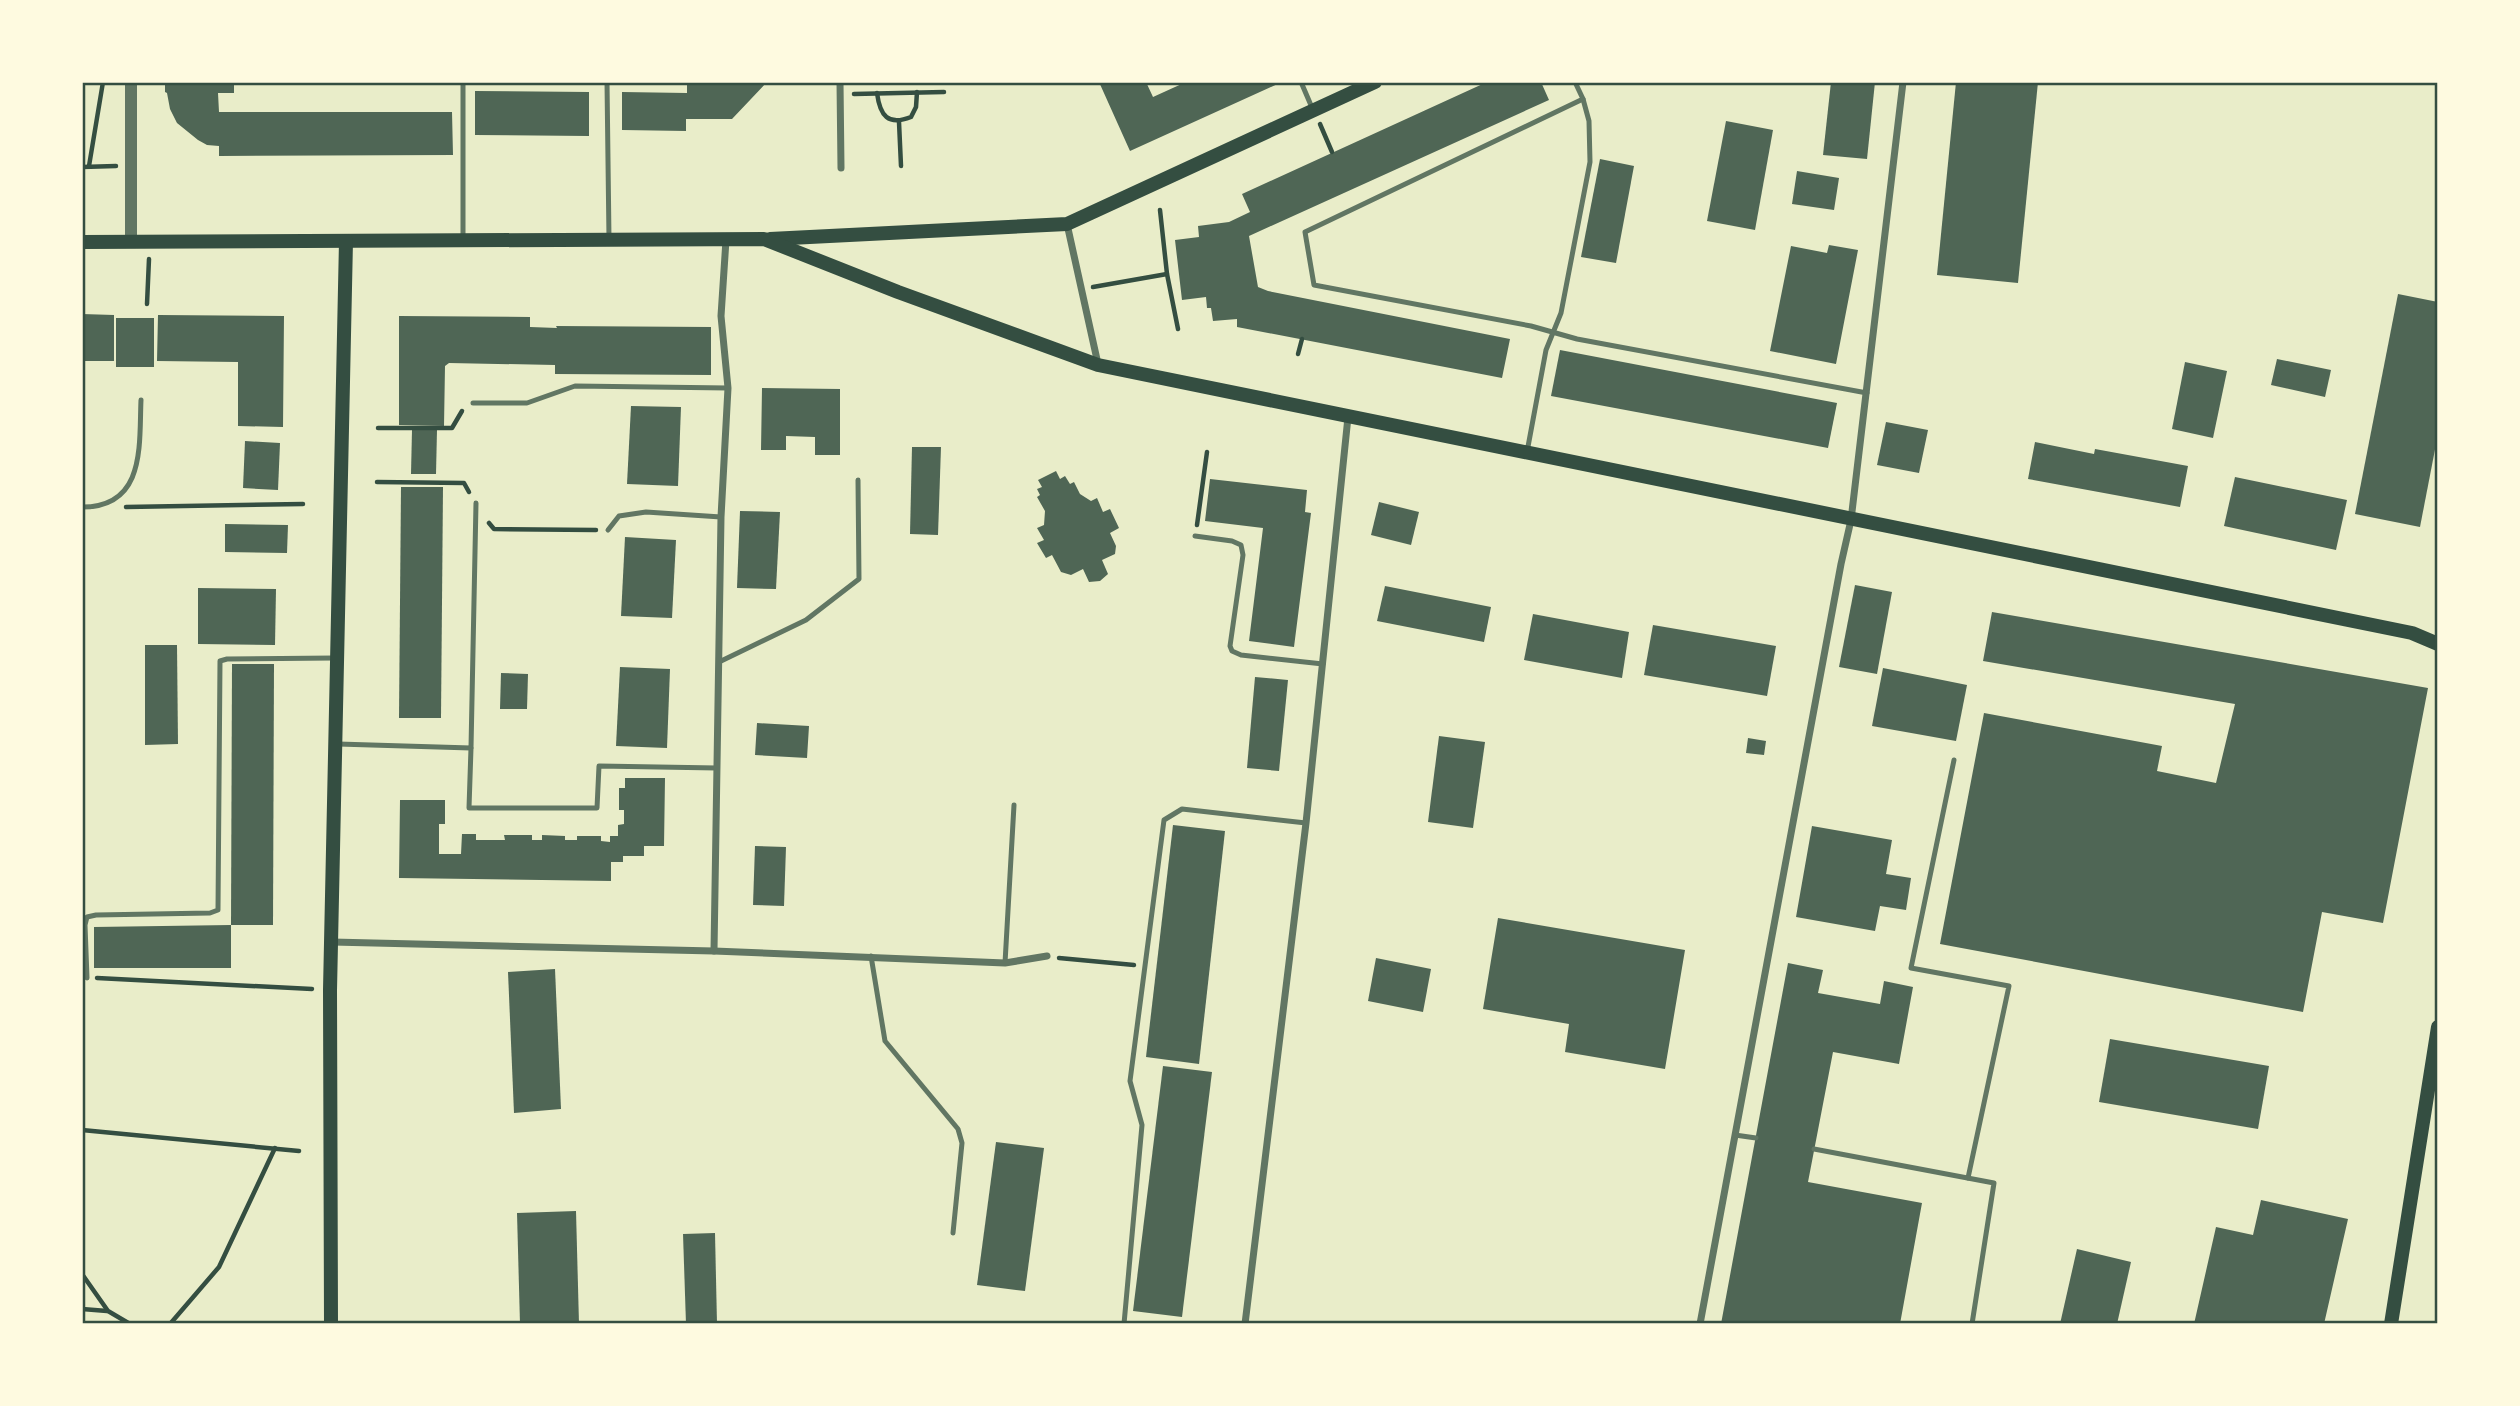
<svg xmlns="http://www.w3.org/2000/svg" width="2520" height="1406" font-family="Rubik,sans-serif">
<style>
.building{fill:#4f6655}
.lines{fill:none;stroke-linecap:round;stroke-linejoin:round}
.path{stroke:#344e41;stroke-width:4.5}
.service{stroke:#617663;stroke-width:5}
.minor{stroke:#617663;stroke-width:7}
.tertiary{stroke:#617663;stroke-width:12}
.secondary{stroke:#344e41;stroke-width:14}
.neatline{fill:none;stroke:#344e41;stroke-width:2.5}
</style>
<rect width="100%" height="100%" fill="#e9edc9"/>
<g class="building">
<path d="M165 82H234V93H218L219 112H452L453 155 219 156V146L207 145 198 140 177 123 170 109 167 93 165 92Z"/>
<path d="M709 82H767L732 119H686V131L622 130V92L687 93V85H707Z"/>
<path d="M1099 82H1146L1153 97 1186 82H1282L1130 151Z"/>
<path d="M1487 82H1541L1549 100 1249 236 1258 287 1268 291 1510 339 1502 378 1237 327V319L1213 321 1211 308H1207L1206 297 1182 300 1175 240 1199 237 1198 226 1229 222 1250 212 1242 194Z"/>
<path d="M1831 82H1875L1867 159 1823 155Z"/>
<path d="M1956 82H2038L2018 283 1937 275Z"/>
<path d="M475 91 589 92V136L475 135Z"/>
<path d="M1726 121 1773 130 1755 230 1707 221Z"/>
<path d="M1600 159 1634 166 1616 263 1581 257Z"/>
<path d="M1797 171 1839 178 1834 210 1792 204Z"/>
<path d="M1829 245 1858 250 1836 364 1770 351 1791 246 1827 253Z"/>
<path d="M2398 294 2438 302V434L2420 527 2355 514Z"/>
<path d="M82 314 114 315V361H82Z"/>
<path d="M158 315 284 316 283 427 238 426V362L157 361Z"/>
<path d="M399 316 530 317V327L557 328 556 326 711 327V375L555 374V365L449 363 445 366 444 426 399 425Z"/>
<rect x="116" y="318" width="38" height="49"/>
<path d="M1560 350 1837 403 1828 448 1551 396Z"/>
<path d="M2277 359 2331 370 2325 397 2271 385Z"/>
<path d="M2185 362 2227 371 2213 438 2172 429Z"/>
<path d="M762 388 840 389V455H815V437L786 436V450H761Z"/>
<path d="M631 406 681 407 678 486 627 484Z"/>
<path d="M1886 422 1928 430 1919 473 1877 465Z"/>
<path d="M412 430H437L436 474H411Z"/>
<path d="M245 441 280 443 278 490 243 488Z"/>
<path d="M2035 442 2094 454 2095 449 2188 466 2180 507 2028 479Z"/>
<path d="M912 447H941L938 535 910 534Z"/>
<path d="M1056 471 1060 479 1065 476 1070 484 1074 482 1080 494 1091 501 1097 498 1103 512 1110 509 1119 528 1110 533 1116 546 1115 554 1102 560 1108 574 1100 581 1089 582 1083 569 1071 575 1061 572 1052 555 1046 558 1037 543 1044 540 1037 528 1044 525 1045 511 1037 497 1040 495 1037 489 1042 487 1038 480Z"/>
<path d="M2235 477 2347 500 2336 550 2224 526Z"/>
<path d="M1210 479 1307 490 1305 512 1311 513 1294 647 1249 641 1263 528 1205 521Z"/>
<path d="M401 487H443L441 718H399Z"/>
<path d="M1379 502 1419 512 1411 545 1371 535Z"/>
<path d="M740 511 780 512 776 589 737 588Z"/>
<path d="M225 524 288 525 287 553 225 552Z"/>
<path d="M625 537 676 540 672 618 621 616Z"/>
<path d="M1855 585 1892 592 1877 674 1839 667Z"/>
<path d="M1385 586 1491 607 1484 642 1377 621Z"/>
<path d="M198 588 276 589 275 645 198 644Z"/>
<path d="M1992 612 2428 688 2383 923 2322 912 2303 1012 1940 944 1984 713 2162 746 2157 771 2216 783 2235 704 1983 661Z"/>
<path d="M1533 614 1629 632 1622 678 1524 660Z"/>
<path d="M1653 625 1776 646 1767 696 1644 675Z"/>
<path d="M145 645H177L178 744 145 745Z"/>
<path d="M232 664H274L273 925H231Z"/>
<path d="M620 667 670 669 667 748 616 746Z"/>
<path d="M1883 668 1967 685 1956 741 1872 726Z"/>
<path d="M501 673 528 674 527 709H500Z"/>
<path d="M1255 677 1288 680 1279 771 1247 768Z"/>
<path d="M757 723 809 726 807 758 755 755Z"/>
<path d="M1439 736 1485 742 1473 828 1428 822Z"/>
<path d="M1748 738 1766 741 1764 755 1746 753Z"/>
<path d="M625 778H665L664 846H644V856H623V862H611V881L399 878 400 800H445V824H439V854H461L462 834H476V840H505L504 835H532V840H542V835L565 836V840H577V836H601V841L610 842V836H618V825L624 824V810H619V788H625Z"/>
<path d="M1173 825 1225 831 1199 1064 1146 1057Z"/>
<path d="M1812 826 1892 840 1886 874 1911 878 1906 910 1880 906 1875 931 1796 917Z"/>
<path d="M755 846 786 847 784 906 753 905Z"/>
<path d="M1498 918 1685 950 1665 1069 1565 1052 1569 1024 1483 1009Z"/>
<path d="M231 925V968H94V927Z"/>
<path d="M1376 958 1431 969 1423 1012 1368 1001Z"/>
<path d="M1788 963 1823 970 1818 993 1880 1004 1884 981 1913 987 1899 1064 1833 1052 1808 1182 1922 1203 1900 1324H1721Z"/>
<path d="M555 969 561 1109 514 1113 508 972Z"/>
<path d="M2110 1039 2269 1066 2258 1129 2099 1102Z"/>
<path d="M1163 1066 1212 1072 1182 1317 1133 1311Z"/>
<path d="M996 1142 1044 1148 1025 1291 977 1285Z"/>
<path d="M2261 1200 2348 1219 2324 1324H2194L2216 1227 2253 1235Z"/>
<path d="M576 1211 579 1324H520L517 1213Z"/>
<path d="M715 1233 717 1324H686L683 1234Z"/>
<path d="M2077 1249 2131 1262 2117 1324H2060Z"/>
</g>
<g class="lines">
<g class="path">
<path d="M877 93C880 116 888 126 911 117L916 107 917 92"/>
<path d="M854 94 944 92"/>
<path d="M899 122 901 166"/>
<path d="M1320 124 1332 152"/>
<path d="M89 166 103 82"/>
<path d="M82 167 116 166"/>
<path d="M1160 210 1167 274 1178 329"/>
<path d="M1093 287 1167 274"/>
<path d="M147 304 149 259"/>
<path d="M1298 354 1302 339"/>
<path d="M378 428H452L462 411"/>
<path d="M377 482 464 483 469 492"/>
<path d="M126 507 303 504"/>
<path d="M489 523 494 529 596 530"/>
<path d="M1197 525 1207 452"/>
<path d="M1059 958 1134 965"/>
<path d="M97 978 312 989"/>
<path d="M82 1130 299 1151"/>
<path d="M82 1274 108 1311 130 1324"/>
<path d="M82 1309 107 1311"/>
<path d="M170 1324 219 1267 275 1148"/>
</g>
<g class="service">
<path d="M463 82V240"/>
<path d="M607 82 609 239"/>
<path d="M1301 82 1313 110"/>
<path d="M1575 82 1583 99 1305 232 1314 285 1531 326 1577 339 1867 393"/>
<path d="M473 403H527L575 386 728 388"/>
<path d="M1527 452 1546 350 1561 313 1590 162 1589 121 1583 99"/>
<path d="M82 507C146 507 139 445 141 400"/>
<path d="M608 530 619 516 646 512 721 517"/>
<path d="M1195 536 1232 541 1241 545 1243 555 1230 646 1232 651 1241 655 1323 664"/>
<path d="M719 662 806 620 859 579 858 480"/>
<path d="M338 744 471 748 476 503"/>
<path d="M471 748 469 808H597L599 766 717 768"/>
<path d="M1954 760 1911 968 2009 986 1968 1178"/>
<path d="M871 956 885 1041 958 1129 962 1143 953 1233"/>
<path d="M1005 963 1014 805"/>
<path d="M87 978 85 925 87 917 96 915 210 913 218 910 220 661 227 659 334 658"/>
<path d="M1735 1135 1756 1138"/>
<path d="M1814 1149 1994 1183 1972 1324"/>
<path d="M1124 1324 1142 1125 1130 1081 1164 820 1182 809 1306 823"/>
</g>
<g class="minor">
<path d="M840 82 841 168"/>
<path d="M1067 224 1098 364"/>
<path d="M332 942 714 951 1005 963 1047 956"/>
<path d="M714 951 721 517 728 388 721 316 726 240"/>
<path d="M1245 1324 1306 823 1348 417"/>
<path d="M1700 1324 1841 564 1851 520 1903 82"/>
</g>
<path class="tertiary" d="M131 242V82"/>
<g class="secondary">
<path d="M770 239 1067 224 1375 82"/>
<path d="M82 242 764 239 898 292 1098 365 2412 633 2438 644"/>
<path d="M331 1324 330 990 346 241"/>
<path d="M2391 1324 2438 1027"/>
</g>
</g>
<rect width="2520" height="1406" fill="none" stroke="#fefae0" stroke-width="168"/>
<rect x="84" y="84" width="2352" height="1238" class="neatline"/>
</svg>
